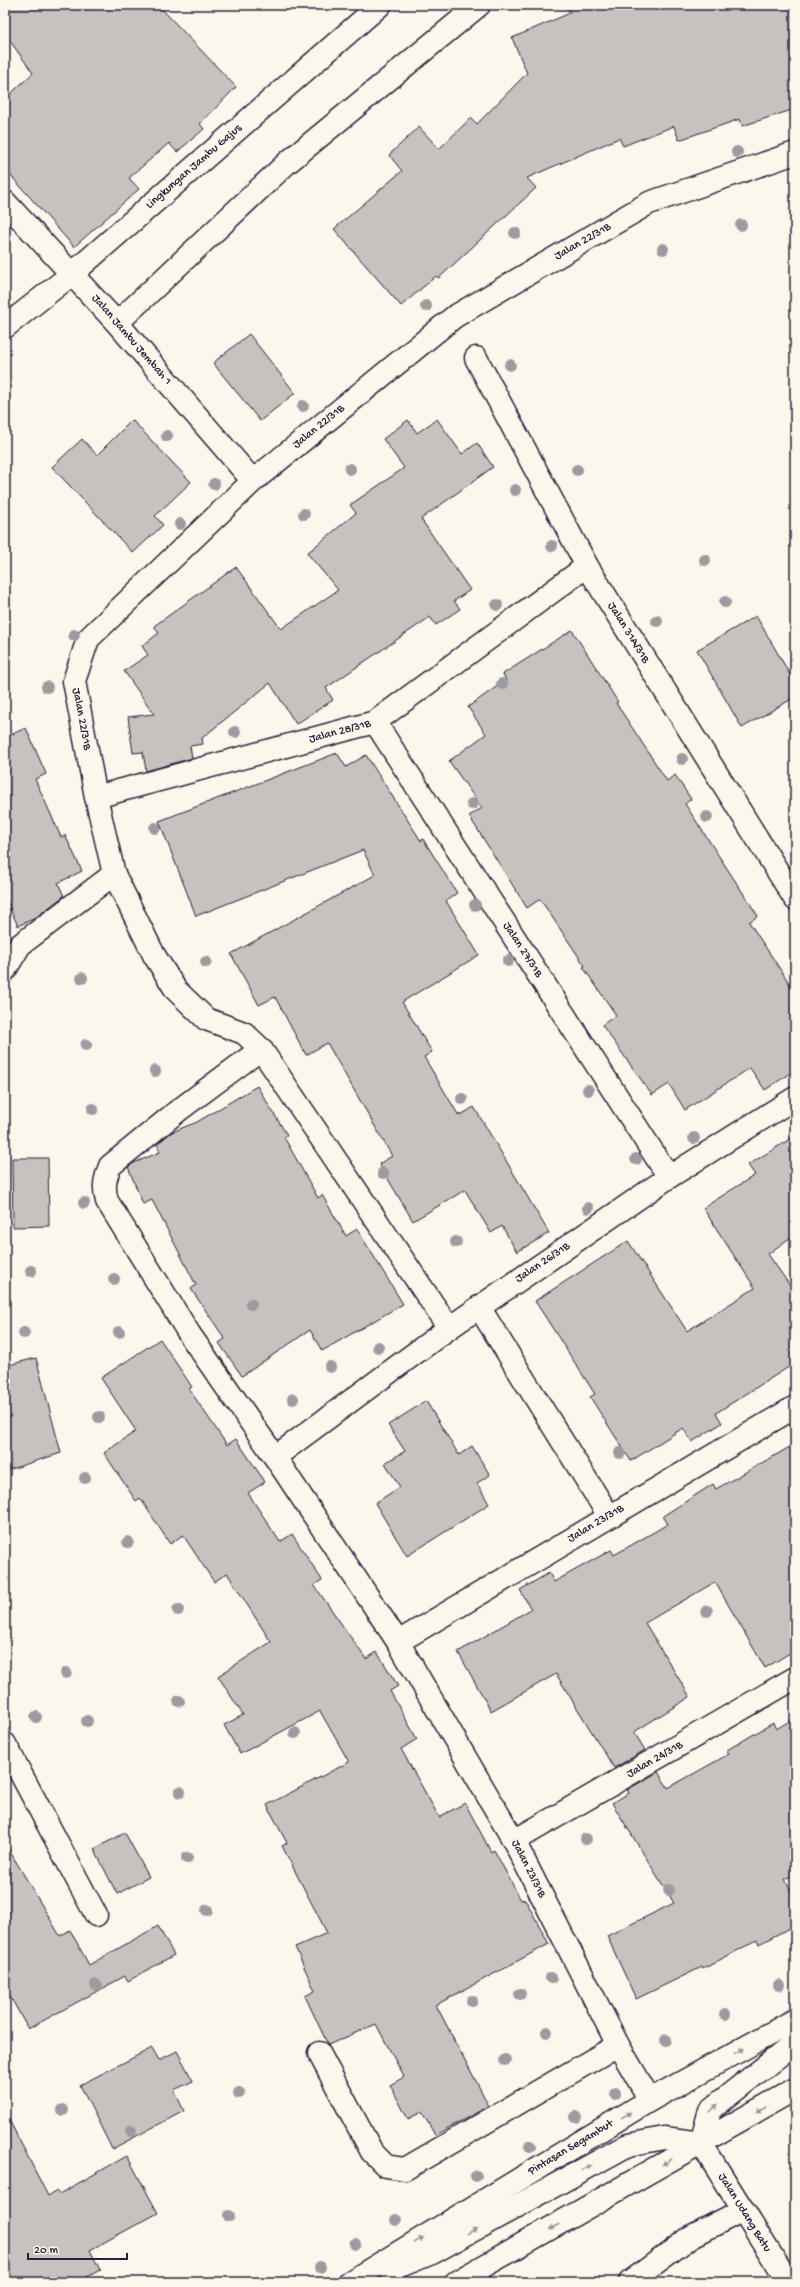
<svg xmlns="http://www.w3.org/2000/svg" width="800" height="2287" font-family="'Gochi Hand',sans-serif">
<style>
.building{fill:#c6c2c0;stroke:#22223b}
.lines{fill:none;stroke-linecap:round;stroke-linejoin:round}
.minor-casing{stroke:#22223b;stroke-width:25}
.major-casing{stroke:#22223b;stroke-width:25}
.minor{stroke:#fbf7ec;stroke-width:22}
.major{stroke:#fbf7ec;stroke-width:22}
.tree{fill:#9d9ba0}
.oneway{fill:#99979c}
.labels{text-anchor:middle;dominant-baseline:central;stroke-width:3;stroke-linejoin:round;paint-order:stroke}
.street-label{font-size:12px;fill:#22223b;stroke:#fbf7ec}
</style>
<rect width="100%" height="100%" fill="#fbf7ec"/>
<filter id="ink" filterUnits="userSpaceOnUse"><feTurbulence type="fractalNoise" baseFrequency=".025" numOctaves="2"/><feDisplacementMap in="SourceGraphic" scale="8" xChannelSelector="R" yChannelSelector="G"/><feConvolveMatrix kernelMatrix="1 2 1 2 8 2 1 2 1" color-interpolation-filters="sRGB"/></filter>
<g filter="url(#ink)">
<g class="building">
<path d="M5 5H158L236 87 200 124 204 129 177 152 169 143 129 178 139 189 74 247 5 169V99L33 73 5 34Z"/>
<path d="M566 5H795V109L742 126 740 119 679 140 674 126 623 146 619 138 527 178 536 188 439 278 436 276 401 306 334 229 402 171 389 155 419 127 439 149 471 118 477 124 527 73 512 38 570 13Z"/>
<path d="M249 334 295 393 260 421 213 363Z"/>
<path d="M437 419 462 454 477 443 493 467 421 519 470 590 454 601 460 609 436 625 430 617 326 688 333 700 296 724 270 683 202 738 203 744 190 746 192 758 146 771 143 752 133 753 128 717 154 714 124 671 148 655 142 646 159 633 154 626 236 567 281 629 338 590 307 553 356 513 350 505 404 468 383 439 408 420 417 433Z"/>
<path d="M132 420 191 482 155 516 163 525 133 553 52 467 82 439 97 455Z"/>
<path d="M756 616 795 683V697L742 728 697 650Z"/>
<path d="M572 630 618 702 616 703 667 781 675 775 691 799 685 804 758 916 749 922 795 992V1070L765 1090 750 1068 685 1110 669 1084 652 1095 602 1025 616 1015 583 967 585 966 540 899 527 908 469 816 482 808 449 761 486 734 468 707 506 680 503 674Z"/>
<path d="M26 728 46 774 35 779 61 837 65 835 82 871 58 883 64 896 35 918 18 926 5 897V737Z"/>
<path d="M337 753 346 767 366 755 421 841 423 839 457 893 446 901 479 955 402 1002 432 1052 424 1057 459 1116 474 1107 549 1233 517 1252 502 1226 491 1233 465 1190 413 1221 379 1164 392 1156 327 1043 306 1055 275 997 259 1005 231 954 375 875 363 850 196 916 159 821Z"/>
<path d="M257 1086 287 1135 284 1137 318 1198 322 1195 346 1236 357 1229 403 1304 322 1351 310 1330 242 1376 219 1343 225 1339 191 1289 196 1285 152 1200 143 1204 128 1167 134 1163 160 1152 157 1144 172 1132 197 1122Z"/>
<path d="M795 1136V1234L768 1254 795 1293V1363L716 1413 722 1423 692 1442 683 1428 631 1461 590 1397 595 1394 535 1301 628 1241 687 1331 755 1288 703 1208 755 1175 748 1165Z"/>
<path d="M12 1158H48L49 1226 13 1227Z"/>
<path d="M160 1339 192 1387 189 1389 227 1445 236 1439 265 1482 248 1493 280 1542 292 1534 322 1580 314 1585 366 1659 377 1652 398 1686 390 1691 417 1739 401 1749 439 1817 465 1803 491 1852 494 1850 521 1900 525 1899 549 1944 436 2005 489 2106 435 2135 422 2112 408 2119 390 2085 404 2077 376 2024 328 2045 305 1996 315 1991 295 1947 327 1933 282 1846 287 1843 267 1805 349 1762 320 1711 240 1754 224 1725 243 1715 218 1676 271 1642 227 1573 214 1582 183 1535 170 1544 140 1498 136 1501 104 1453 136 1431 101 1378Z"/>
<path d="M36 1358 61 1453 5 1471V1366Z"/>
<path d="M426 1401 459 1455 472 1446 490 1475 477 1483 489 1504 407 1556 375 1503 400 1487 385 1463 405 1451 388 1425Z"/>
<path d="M795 1444V1650L765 1668 715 1582 645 1623 690 1697 634 1732 645 1750 614 1768 556 1674 491 1711 458 1652 531 1609 520 1590 549 1573 554 1582 611 1550 614 1555 668 1524 663 1516 713 1484 716 1489Z"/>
<path d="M795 1718V1874L785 1879 795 1898V1925L759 1944 757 1940 703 1969 702 1967 636 1999 607 1936 674 1903 612 1803 629 1793 627 1790 658 1772 668 1788 729 1754 727 1750 773 1723 776 1729Z"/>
<path d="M125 1833 149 1877 117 1894 94 1849Z"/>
<path d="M5 1843 60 1936 70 1930 89 1965 158 1926 174 1955 128 1981 125 1976 28 2029 5 1987Z"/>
<path d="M152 2048 159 2060 177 2051 193 2081 174 2090 184 2111 112 2149 80 2085Z"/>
<path d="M5 2112 48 2196 57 2191 59 2194 127 2156 158 2213 90 2250 100 2270 78 2282H5Z"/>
</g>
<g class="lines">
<g class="minor-casing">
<g id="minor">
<path d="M5 202 117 323 253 481"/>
<path d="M117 323 287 163 479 5"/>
<path d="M5 327 72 274 380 5"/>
<path d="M476 358 587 566 795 899"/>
<path d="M375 722 669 1177"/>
<path d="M96 797 375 722 587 566"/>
<path d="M5 970 20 945 114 874"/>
<path d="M261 1049 179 1110 110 1166C105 1179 103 1187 107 1201L190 1335 275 1457"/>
<path d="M479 1307 609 1516"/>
<path d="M449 1328 261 1049 244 1033 206 1019 176 990 154 955 114 874 96 797 74 681 88 639 253 481 454 317 649 203 795 153"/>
<path d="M398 1642 795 1407"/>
<path d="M5 1744 96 1915"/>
<path d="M514 1841 795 1678"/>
<path d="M319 2053 372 2152 386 2166 405 2169 618 2045"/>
<path d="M650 2100 618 2045 514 1841 398 1642 275 1457 449 1328 669 1177 795 1098"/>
<path d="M701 2143 788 2282"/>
<path d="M630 2282 692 2236 743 2210"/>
</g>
</g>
<g class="major-casing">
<g id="major">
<path d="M701 2143 710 2110 795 2043"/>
<path d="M390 2270 432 2253 628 2145 664 2138 701 2143"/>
<path d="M350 2282 650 2100 795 2020"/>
<path d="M456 2282 795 2089"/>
</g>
</g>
<use href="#minor" class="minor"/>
<use href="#major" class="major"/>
</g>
<g class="tree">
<circle cx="737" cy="152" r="6"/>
<circle cx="741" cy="225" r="6"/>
<circle cx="515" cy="233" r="6"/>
<circle cx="663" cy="249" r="6"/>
<circle cx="426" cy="306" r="6"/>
<circle cx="510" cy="365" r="6"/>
<circle cx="303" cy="406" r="6"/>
<circle cx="167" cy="436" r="6"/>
<circle cx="350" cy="469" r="6"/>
<circle cx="577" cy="470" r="6"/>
<circle cx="214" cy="484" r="6"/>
<circle cx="515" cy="490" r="6"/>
<circle cx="304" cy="514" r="6"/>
<circle cx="180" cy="524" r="6"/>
<circle cx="552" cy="546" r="6"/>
<circle cx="705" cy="560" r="6"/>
<circle cx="725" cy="602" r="6"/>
<circle cx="497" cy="605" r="6"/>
<circle cx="657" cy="621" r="6"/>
<circle cx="74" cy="635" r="6"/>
<circle cx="502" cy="684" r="6"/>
<circle cx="47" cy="687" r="6"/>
<circle cx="235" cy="732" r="6"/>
<circle cx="682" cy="759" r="6"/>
<circle cx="472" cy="804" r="6"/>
<circle cx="707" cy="817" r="6"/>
<circle cx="155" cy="828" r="6"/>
<circle cx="475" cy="905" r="6"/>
<circle cx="508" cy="961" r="6"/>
<circle cx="206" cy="962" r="6"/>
<circle cx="82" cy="978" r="6"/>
<circle cx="86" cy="1045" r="6"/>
<circle cx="155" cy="1071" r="6"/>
<circle cx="588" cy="1090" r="6"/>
<circle cx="462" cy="1099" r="6"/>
<circle cx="93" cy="1109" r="6"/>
<circle cx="694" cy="1138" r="6"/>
<circle cx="636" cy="1159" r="6"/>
<circle cx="383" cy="1173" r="6"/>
<circle cx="84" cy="1203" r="6"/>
<circle cx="588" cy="1208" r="6"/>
<circle cx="456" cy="1242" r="6"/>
<circle cx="31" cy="1271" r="6"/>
<circle cx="114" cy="1279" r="6"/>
<circle cx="251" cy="1304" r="6"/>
<circle cx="119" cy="1332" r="6"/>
<circle cx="24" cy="1333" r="6"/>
<circle cx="378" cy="1347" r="6"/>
<circle cx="330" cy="1367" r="6"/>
<circle cx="293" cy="1399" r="6"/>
<circle cx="99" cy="1417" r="6"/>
<circle cx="620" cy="1453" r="6"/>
<circle cx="85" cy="1478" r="6"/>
<circle cx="128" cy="1542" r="6"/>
<circle cx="178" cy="1610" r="6"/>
<circle cx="707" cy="1611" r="6"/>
<circle cx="66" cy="1673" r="6"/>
<circle cx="179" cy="1701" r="6"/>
<circle cx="36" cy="1717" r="6"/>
<circle cx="87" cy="1721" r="6"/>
<circle cx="295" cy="1733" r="6"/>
<circle cx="180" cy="1792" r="6"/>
<circle cx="586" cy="1839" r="6"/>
<circle cx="187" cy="1858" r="6"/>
<circle cx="669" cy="1890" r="6"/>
<circle cx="207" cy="1910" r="6"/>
<circle cx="551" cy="1978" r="6"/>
<circle cx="96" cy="1985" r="6"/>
<circle cx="779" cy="1985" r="6"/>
<circle cx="520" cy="1994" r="6"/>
<circle cx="472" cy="2001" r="6"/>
<circle cx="725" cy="2014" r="6"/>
<circle cx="547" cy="2032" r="6"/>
<circle cx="666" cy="2040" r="6"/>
<circle cx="505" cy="2060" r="6"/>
<circle cx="239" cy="2093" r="6"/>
<circle cx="615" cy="2094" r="6"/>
<circle cx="63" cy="2110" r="6"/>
<circle cx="576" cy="2117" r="6"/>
<circle cx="131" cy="2131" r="6"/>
<circle cx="530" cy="2146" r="6"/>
<circle cx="476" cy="2176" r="6"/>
<circle cx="229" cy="2216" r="6"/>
<circle cx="396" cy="2220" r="6"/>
<circle cx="355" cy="2244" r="6"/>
<circle cx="320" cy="2267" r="6"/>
</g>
<defs><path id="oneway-solid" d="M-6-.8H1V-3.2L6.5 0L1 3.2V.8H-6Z"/></defs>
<g class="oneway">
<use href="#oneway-solid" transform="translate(739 2051) rotate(-29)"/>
<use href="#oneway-solid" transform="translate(714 2108) rotate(-45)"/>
<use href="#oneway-solid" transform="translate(761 2109) rotate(150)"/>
<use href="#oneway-solid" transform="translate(626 2115) rotate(-31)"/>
<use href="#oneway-solid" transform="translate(667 2162) rotate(150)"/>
<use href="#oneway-solid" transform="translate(586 2168) rotate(-29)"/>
<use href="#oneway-solid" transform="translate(554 2227) rotate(150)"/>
<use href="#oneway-solid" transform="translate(472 2231) rotate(-29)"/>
<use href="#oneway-solid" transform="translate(419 2240) rotate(-31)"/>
</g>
</g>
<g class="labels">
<g class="street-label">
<text transform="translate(194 167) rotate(-41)">Lingkungan Jambu Gajus</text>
<text transform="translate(583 242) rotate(-30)">Jalan 22/31B</text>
<text transform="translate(131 340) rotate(49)">Jalan Jambu Jembah 1</text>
<text transform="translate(319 427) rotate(-39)">Jalan 22/31B</text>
<text transform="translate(628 633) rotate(58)">Jalan 31A/31B</text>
<text transform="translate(81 719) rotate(79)">Jalan 22/31B</text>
<text transform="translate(340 732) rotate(-15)">Jalan 28/31B</text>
<text transform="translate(522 950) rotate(57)">Jalan 27/31B</text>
<text transform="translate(543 1263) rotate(-34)">Jalan 26/31B</text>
<text transform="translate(596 1524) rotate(-31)">Jalan 23/31B</text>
<text transform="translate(655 1760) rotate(-30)">Jalan 24/31B</text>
<text transform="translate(528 1869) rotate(63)">Jalan 23/31B</text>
<text transform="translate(571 2148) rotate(-31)">Pintasan Segambut</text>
<text transform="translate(744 2213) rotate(58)">Jalan Udang Batu</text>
</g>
</g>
<rect width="800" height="2287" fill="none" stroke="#fbf7ec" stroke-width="20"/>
<rect x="10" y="10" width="780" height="2267" fill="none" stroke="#22223b" stroke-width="1.5" filter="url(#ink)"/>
<path d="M28 2253v6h99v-6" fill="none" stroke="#22223b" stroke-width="2"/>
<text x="34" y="2253" font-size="12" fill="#22223b" stroke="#fbf7ec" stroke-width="3" paint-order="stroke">20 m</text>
</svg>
